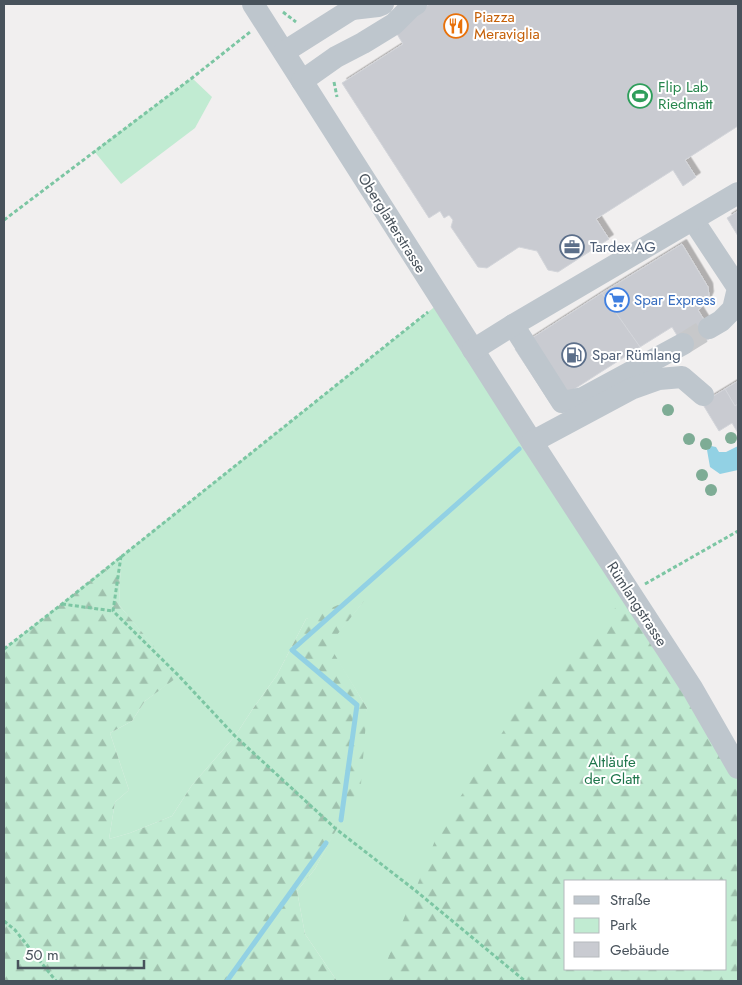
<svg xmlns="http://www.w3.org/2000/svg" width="742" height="985" font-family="Jost,sans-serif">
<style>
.green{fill:#c1ebd2;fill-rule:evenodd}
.forest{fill:url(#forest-firs);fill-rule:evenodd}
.water{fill:#92d1e4}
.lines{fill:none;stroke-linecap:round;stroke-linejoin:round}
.stream{stroke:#92d1e4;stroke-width:5}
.building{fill:#c9cbd1;stroke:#d3d5da;filter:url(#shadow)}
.minor-tunnel{stroke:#c7c8ca;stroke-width:22;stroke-dasharray:22 11;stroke-linecap:butt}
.path{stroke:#7cc6a3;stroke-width:3;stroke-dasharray:4 2.5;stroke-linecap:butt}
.minor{stroke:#bec6cd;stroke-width:22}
.tree{fill:#7eac95}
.labels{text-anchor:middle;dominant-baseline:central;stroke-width:4;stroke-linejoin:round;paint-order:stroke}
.food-label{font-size:15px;fill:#c56008;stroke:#fff;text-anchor:start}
.leisure-label{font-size:15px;fill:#27864d;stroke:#fff;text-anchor:start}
.street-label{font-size:15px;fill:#48525b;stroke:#fff}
.service-label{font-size:15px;fill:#4e5e75;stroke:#fff;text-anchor:start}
.shop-label{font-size:15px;fill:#366cbe;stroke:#fff;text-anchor:start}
.park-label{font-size:15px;fill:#1f764c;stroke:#fff}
</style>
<defs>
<pattern id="forest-firs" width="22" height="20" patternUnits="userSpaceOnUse" patternTransform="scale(1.25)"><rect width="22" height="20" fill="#c1ebd2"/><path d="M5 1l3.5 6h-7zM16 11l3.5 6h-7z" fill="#9fc1ad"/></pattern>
<filter id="shadow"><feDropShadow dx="4.5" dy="-4.5" stdDeviation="0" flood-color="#0004"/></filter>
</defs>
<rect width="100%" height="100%" fill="#f1efef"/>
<g class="green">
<path d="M192 78 212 97 195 128 121 184 94 151Z"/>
<path d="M442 301 738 768V981H337L305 934 297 891 315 869 336 829 367 708 328 645 363 602 306 619 277 675 252 710 235 736 192 785 172 816 130 833 109 839 115 802 129 790 110 733 132 721 145 701 178 676 119 605 121 556ZM566 881H726V969H566Z"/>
</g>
<g class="forest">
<path d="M121 556 119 605 179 676 145 701 132 721 110 733 129 790 115 802 109 839 130 833 172 816 192 785 235 736 252 710 277 675 306 619 338 605 364 601 329 645 367 708 361 784 315 869 297 891 305 934 337 981H4V649Z"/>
<path d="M630 593 738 768V981H379L440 828 519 707ZM566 881H726V969H566Z"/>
</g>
<path class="water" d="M711 446 716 447 719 452H726L738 446V470L720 474 710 467 707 450Z"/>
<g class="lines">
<g class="stream">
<path d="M341 820 357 705 292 650 519 449"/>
<path d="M227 981 326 843"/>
</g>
</g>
<g class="building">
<path d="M430 4H738V126L685 160 696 177 683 186 673 170 596 219 609 239 558 272 548 270 537 251 519 247 487 268 478 267 451 227 453 220 449 215 444 218 440 211 429 218 342 83 403 44 397 34 400 23Z"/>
<path d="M738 211V236L727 218Z"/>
<path d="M682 244 708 287 709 296 706 303 698 310 714 336 687 352 672 327 640 347 602 293Z"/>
<path d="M602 293 640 347 551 404 515 349Z"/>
<path d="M738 381V404L735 406 725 389Z"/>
<path d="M725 389 735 406 738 404V433L732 423 719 431 702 403Z"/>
</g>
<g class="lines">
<path class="minor-tunnel" d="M683 344 709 328"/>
<g class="path">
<path d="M283 12 296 22"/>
<path d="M334 82 337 97"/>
<path d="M4 220 192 78 250 32"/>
<path d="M121 556 113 611 179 676 235 736 336 829 416 891 525 981"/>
<path d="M645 584 738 531"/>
<path d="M62 604 113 611"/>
<path d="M4 649 62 604 428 312"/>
<path d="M4 921 15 930 56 981"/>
</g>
<g class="minor">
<path d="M253 4 532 442 692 688 738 768"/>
<path d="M352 9 378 6 383 4"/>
<path d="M284 52 352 9 357 4"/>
<path d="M302 81 336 57 363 43 394 24 411 7 416 4"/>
<path d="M693 220 738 288 733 309 721 321 709 328"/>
<path d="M513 325 562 402 583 398 683 344"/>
<path d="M473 350 513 325 738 193"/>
<path d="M532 442 631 389 659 379 682 377 703 395"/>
</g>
</g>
<g class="tree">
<circle cx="668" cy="410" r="6"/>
<circle cx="731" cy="438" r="6"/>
<circle cx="689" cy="439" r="6"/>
<circle cx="706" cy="444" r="6"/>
<circle cx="702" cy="475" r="6"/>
<circle cx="711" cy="490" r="6"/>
</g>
<defs>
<g id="restaurant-ring" transform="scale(1.25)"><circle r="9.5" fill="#fff" stroke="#e8710a" stroke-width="1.5"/><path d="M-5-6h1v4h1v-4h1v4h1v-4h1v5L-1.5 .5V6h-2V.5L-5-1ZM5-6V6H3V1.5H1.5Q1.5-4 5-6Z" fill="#e8710a"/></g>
<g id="stadium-ring" transform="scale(1.25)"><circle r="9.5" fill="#fff" stroke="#2e9e5b" stroke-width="1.5"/><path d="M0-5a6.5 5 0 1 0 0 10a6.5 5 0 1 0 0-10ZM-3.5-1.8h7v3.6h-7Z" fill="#2e9e5b"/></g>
<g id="office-ring" transform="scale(1.25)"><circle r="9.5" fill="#fff" stroke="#5c6f8a" stroke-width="1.5"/><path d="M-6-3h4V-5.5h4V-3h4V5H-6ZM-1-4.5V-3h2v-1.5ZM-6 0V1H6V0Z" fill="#5c6f8a"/></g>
<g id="supermarket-ring" transform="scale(1.25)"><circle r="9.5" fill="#fff" stroke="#3f7fe0" stroke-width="1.5"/><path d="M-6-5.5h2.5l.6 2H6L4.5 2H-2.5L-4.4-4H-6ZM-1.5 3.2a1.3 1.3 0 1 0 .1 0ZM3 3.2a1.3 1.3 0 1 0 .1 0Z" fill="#3f7fe0"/></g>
<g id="fuel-ring" transform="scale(1.25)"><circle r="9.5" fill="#fff" stroke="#5c6f8a" stroke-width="1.5"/><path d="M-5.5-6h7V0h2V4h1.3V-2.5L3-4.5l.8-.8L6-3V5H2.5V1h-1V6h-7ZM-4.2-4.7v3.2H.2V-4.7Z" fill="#5c6f8a"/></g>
</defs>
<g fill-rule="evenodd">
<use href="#restaurant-ring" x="456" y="26"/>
<use href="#stadium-ring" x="640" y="96"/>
<use href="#office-ring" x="572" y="247"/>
<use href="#supermarket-ring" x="617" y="300"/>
<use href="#fuel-ring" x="574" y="355"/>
</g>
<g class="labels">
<g class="food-label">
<text x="474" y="17">Piazza<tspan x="474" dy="17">Meraviglia</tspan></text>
</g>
<g class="leisure-label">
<text x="658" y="87">Flip Lab<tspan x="658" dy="17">Riedmatt</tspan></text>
</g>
<g class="street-label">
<text transform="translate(392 223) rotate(58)">Oberglatterstrasse</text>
<text transform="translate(637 604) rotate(57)">Rümlangstrasse</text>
</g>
<g class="service-label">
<text x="590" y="247">Tardex AG</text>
<text x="592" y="355">Spar Rümlang</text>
</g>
<g class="shop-label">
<text x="634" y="300">Spar Express</text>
</g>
<g class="park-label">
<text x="612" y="762">Altläufe<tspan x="612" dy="17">der Glatt</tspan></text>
</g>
</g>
<rect width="742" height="985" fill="none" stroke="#48525b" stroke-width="10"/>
<rect x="564" y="880" width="162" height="90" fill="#ffffff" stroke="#b6babd"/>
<rect x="574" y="896" width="25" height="8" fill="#bec6cd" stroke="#b6babd"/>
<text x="610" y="905" font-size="15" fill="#48525b">Straße</text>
<rect x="574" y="918" width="25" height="15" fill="#c1ebd2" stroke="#b6babd"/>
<text x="610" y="930" font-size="15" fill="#48525b">Park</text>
<rect x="574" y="942" width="25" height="15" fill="#c9cbd1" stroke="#b6babd"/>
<text x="610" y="955" font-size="15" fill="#48525b">Gebäude</text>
<path d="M18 960v8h126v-8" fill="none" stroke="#48525b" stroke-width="2.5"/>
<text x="25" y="960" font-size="15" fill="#48525b" stroke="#ffffff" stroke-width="4" paint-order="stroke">50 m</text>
</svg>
